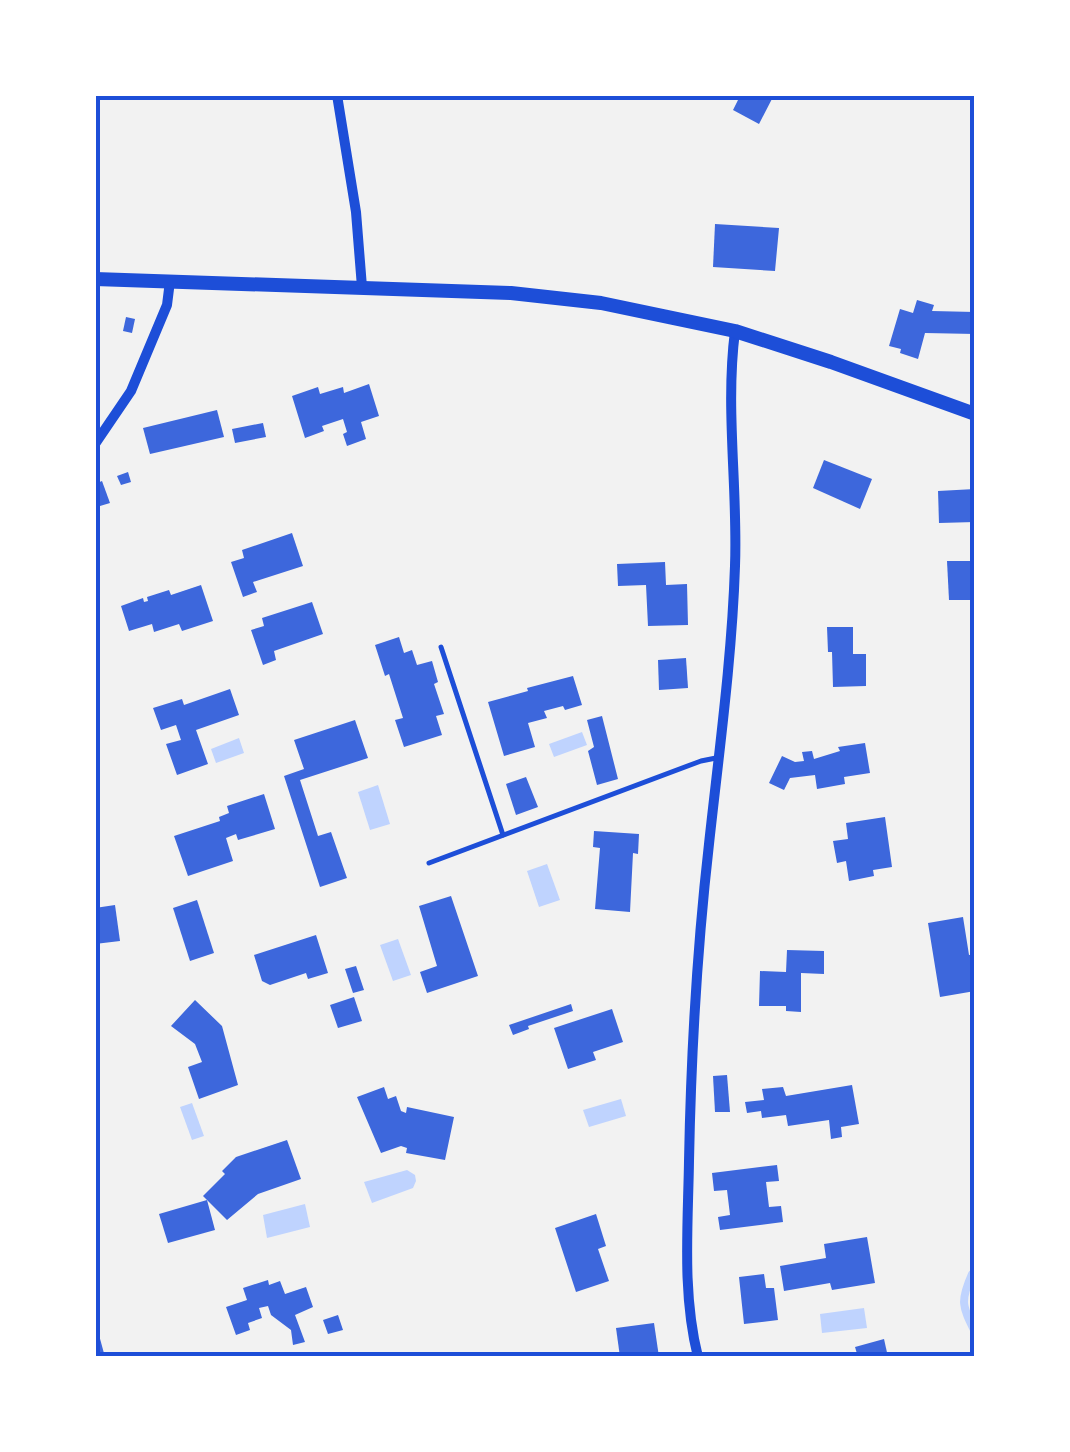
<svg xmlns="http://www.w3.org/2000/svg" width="1070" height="1452" font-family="'DM Sans',sans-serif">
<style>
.water{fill:#bfd3fe}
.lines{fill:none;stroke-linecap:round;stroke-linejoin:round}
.stream{stroke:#bfd3fe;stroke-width:8}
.building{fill:#3d67dc}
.service{stroke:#1d4ed8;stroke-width:5}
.minor{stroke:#1d4ed8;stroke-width:10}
.tertiary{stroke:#1d4ed8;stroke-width:14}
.neatline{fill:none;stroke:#1d4ed8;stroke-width:4}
</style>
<rect width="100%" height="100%" fill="#f2f2f2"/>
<g class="water">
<path d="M582 732 587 745 554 757 549 744Z"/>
<path d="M239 738 244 753 216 763 211 749Z"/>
<path d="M378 785 390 824 370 830 358 792Z"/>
<path d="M547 864 560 900 539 907 527 871Z"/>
<path d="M398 939 411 975 393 981 380 945Z"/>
<path d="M621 1099 626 1116 589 1127 583 1110Z"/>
<path d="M192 1103 204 1136 192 1140 180 1107Z"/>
<path d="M407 1170 415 1175 416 1181 413 1188 372 1203 364 1182Z"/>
<path d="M305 1204 310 1227 267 1238 263 1215Z"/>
<path d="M864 1308 867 1328 822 1333 820 1314Z"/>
</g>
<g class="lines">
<path class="stream" d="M975 1273 972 1274C960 1301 962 1306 975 1332"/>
</g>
<g class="building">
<path d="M729 95H774L759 124 733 110 738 100Z"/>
<path d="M715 224 779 228 775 271 713 267Z"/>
<path d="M917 300 934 305 932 311 975 312V334L925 333 918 359 900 353 901 349 889 346 900 309 913 313Z"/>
<path d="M126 317 135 319 132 333 123 331Z"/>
<path d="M369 384 379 416 361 422 366 439 347 446 343 434 347 432 343 419 322 426 324 431 305 438 292 396 318 387 320 394 343 387 344 393Z"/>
<path d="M217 410 224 437 150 454 143 428Z"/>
<path d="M263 423 266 437 235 443 232 429Z"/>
<path d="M824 460 872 479 860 509 813 488Z"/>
<path d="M128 472 131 482 121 485 117 476Z"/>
<path d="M102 481 110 503 100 506 95 495V484Z"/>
<path d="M975 489V522L939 523 938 491Z"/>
<path d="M292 533 303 566 253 582 257 592 243 597 231 562 244 558 242 550Z"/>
<path d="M947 561H975V600H949Z"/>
<path d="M665 562 666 585 687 584 688 625 648 626 646 585 618 586 617 564Z"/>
<path d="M201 585 213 621 182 631 179 624 154 632 152 624 129 631 121 606 143 598 144 602 148 601 147 597 169 590 171 595Z"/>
<path d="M312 602 323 634 274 651 276 660 263 665 251 630 264 626 262 618Z"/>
<path d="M827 627H853V654H866V686L833 687 832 652H828Z"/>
<path d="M399 637 404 653 412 650 417 665 432 661 438 682 434 684 444 714 436 716 442 735 404 747 395 720 403 718 389 674 385 676 375 645Z"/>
<path d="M686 658 688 688 659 690 658 660Z"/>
<path d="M573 676 582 705 565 710 563 706 544 711 547 718 528 723 535 747 504 756 488 702 528 691 527 688Z"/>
<path d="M230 689 239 715 196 730 208 764 177 775 166 744 181 740 176 725 161 730 153 708 182 699 184 705Z"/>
<path d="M602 716 618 779 597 785 588 751 594 747 587 720Z"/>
<path d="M355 720 368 758 300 780 318 836 331 832 347 878 320 887 284 776 304 769 294 740Z"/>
<path d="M865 743 870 773 844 777 845 784 817 789 815 775 790 778 784 790 769 783 782 756 795 762 804 761 802 752 812 751 814 759 840 751 838 747Z"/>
<path d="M526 777 538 807 516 815 506 784Z"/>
<path d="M264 794 275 829 238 840 236 834 226 838 233 861 188 876 174 836 220 821 219 817 229 813 227 806Z"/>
<path d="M885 817 892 867 873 870 874 876 849 881 846 861 837 863 833 841 848 839 846 823Z"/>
<path d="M594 831 639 834 638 854 633 853 630 912 595 909 600 848 593 847Z"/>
<path d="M451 896 478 976 427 993 420 972 437 966 419 906Z"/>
<path d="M197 900 214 953 190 961 173 908Z"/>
<path d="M115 905 120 941 95 944V908Z"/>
<path d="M963 917 969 955 975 954V991L940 997 928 923Z"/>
<path d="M316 935 328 973 308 979 306 973 270 985 262 981 254 955Z"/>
<path d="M787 950 824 951V974L801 973V1012L786 1011V1006H759L760 971 786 972Z"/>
<path d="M356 966 364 990 353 993 345 969Z"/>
<path d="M354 997 362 1021 338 1028 330 1005Z"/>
<path d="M195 1000 222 1026 238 1085 199 1099 188 1067 202 1062 195 1044 171 1026Z"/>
<path d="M571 1004 573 1011 528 1026 529 1029 513 1035 509 1025Z"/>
<path d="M612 1009 623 1042 593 1052 596 1060 568 1069 554 1028Z"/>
<path d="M727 1075 730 1112H715L713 1076Z"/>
<path d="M852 1085 859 1124 841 1127 842 1137 831 1139 829 1120 788 1126 786 1115 762 1118 761 1111 747 1113 745 1102 764 1100 762 1089 783 1087 786 1096Z"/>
<path d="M384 1087 388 1099 396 1096 401 1111 406 1113 407 1107 454 1117 445 1160 406 1153 407 1148 401 1146 381 1153 357 1097Z"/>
<path d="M287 1140 301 1179 258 1194 227 1220 203 1196 225 1174 222 1171 236 1157Z"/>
<path d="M777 1165 779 1181 766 1182 769 1207 781 1206 783 1222 720 1230 718 1217 730 1215 727 1190 714 1191 712 1173Z"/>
<path d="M207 1200 215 1230 168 1243 159 1214Z"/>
<path d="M596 1214 606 1246 598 1249 609 1281 576 1292 555 1228Z"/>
<path d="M867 1237 875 1283 832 1290 830 1283 784 1291 780 1266 826 1258 824 1244Z"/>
<path d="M764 1274 766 1288H774L778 1320 744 1324 739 1277Z"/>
<path d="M268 1280 269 1285 280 1281 285 1294 306 1287 313 1307 295 1315 305 1342 293 1345 291 1330 271 1315 268 1306 259 1308 262 1318 248 1323 250 1330 236 1335 226 1307 247 1300 243 1288Z"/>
<path d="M338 1315 343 1330 328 1334 323 1320Z"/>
<path d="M654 1323 659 1357H620L616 1328Z"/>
<path d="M95 1324H96L105 1357H95Z"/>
<path d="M884 1339 888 1357H858L855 1347Z"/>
</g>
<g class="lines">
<g class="service">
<path d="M441 647 503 835"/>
<path d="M429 863 701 761 716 758"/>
</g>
<g class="minor">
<path d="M337 95 356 212 362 287"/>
<path d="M95 444 131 391 167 305 170 281"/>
<path d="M698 1357C682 1294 688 1226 689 1161 691 1056 697 949 709 844 719 752 732 658 735 566 738 488 725 409 735 331"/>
</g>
<path class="tertiary" d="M95 279 511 293 601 303 735 331 831 362 975 414"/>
</g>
<rect width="1070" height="1452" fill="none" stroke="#ffffff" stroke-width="195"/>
<rect x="98" y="98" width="874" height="1256" class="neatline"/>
</svg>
